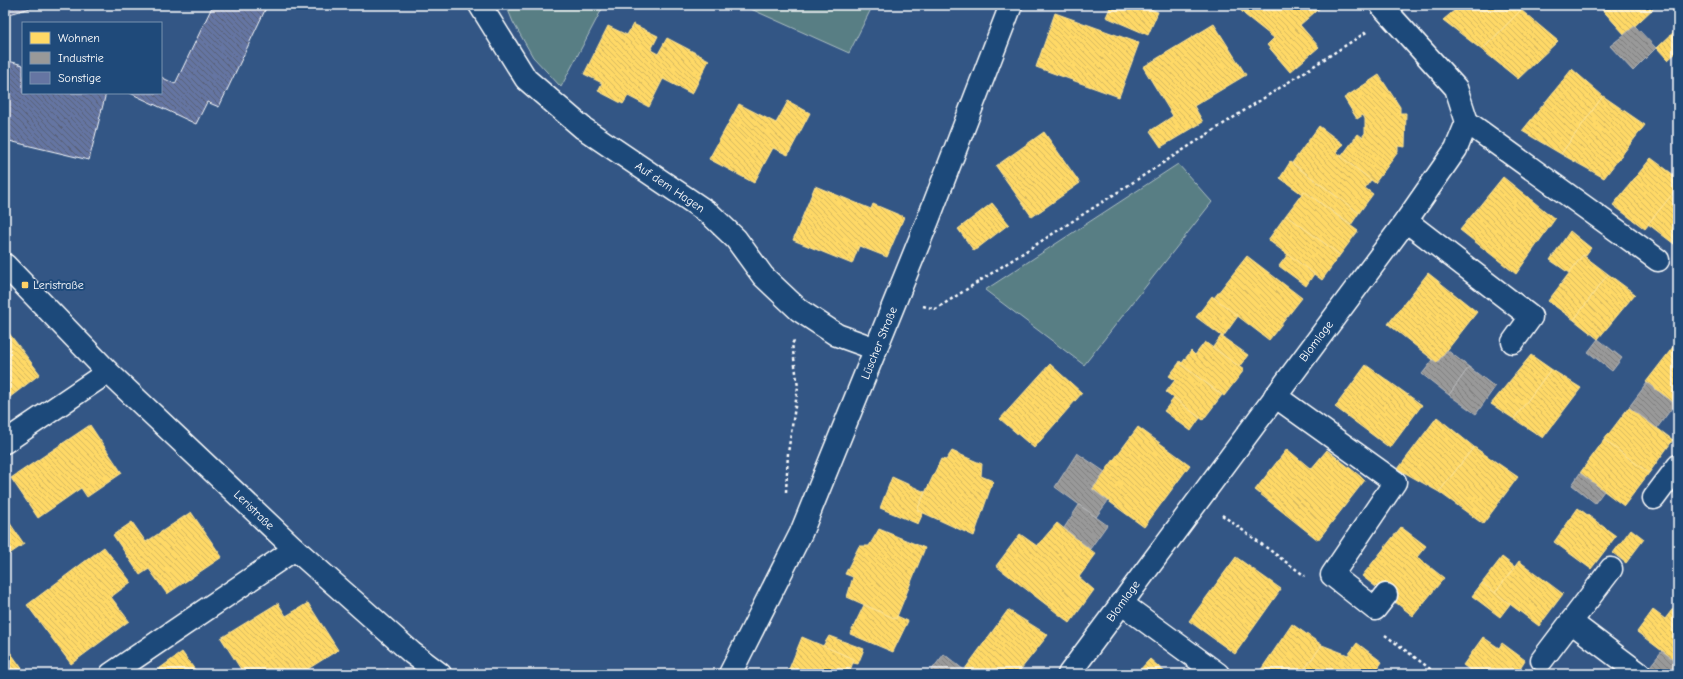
<svg xmlns="http://www.w3.org/2000/svg" width="1683" height="679" font-family="'Comic Neue',sans-serif">
<style>
.green{fill:#587e84;stroke:#acbec2}
.homes{fill:url(#homes-back-hatch);stroke:#ffe494}
.industry{fill:url(#industry-back-hatch);stroke:#b8b8b8}
.building{fill:url(#building-back-hatch);stroke:#fff}
.lines{fill:none;stroke-linecap:round;stroke-linejoin:round}
.minor-casing{stroke:#fff;stroke-width:25}
.path{stroke:#fff;stroke-width:2.5;stroke-dasharray:3 3;stroke-linecap:butt}
.minor{stroke:#1f4a7a;stroke-width:22}
.poi-dot{fill:#ffd166;stroke:#1f4a7a;stroke-width:1.5}
.labels{text-anchor:middle;dominant-baseline:central;stroke-width:4;stroke-linejoin:round;paint-order:stroke}
.street-label{font-size:12px;fill:#fff;stroke:#1f4a7a}
.poi-label{font-size:12px;fill:#fff;stroke:#1f4a7a;text-anchor:start}
</style>
<defs>
<pattern id="homes-back-hatch" width="6" height="6" patternUnits="userSpaceOnUse"><rect width="6" height="6" fill="#ffd966"/><path d="M-1 5l2 2M0 0l6 6M5-1l2 2" fill="none" stroke="#d2b660"/></pattern>
<pattern id="industry-back-hatch" width="6" height="6" patternUnits="userSpaceOnUse"><rect width="6" height="6" fill="#999"/><path d="M-1 5l2 2M0 0l6 6M5-1l2 2" fill="none" stroke="#7e7e7e"/></pattern>
<pattern id="building-back-hatch" width="6" height="6" patternUnits="userSpaceOnUse"><rect width="6" height="6" fill="#6575a2"/><path d="M-1 5l2 2M0 0l6 6M5-1l2 2" fill="none" stroke="#586077"/></pattern>
</defs>
<rect width="100%" height="100%" fill="#335685"/>
<filter id="ink" filterUnits="userSpaceOnUse"><feTurbulence type="fractalNoise" baseFrequency=".025" numOctaves="2"/><feDisplacementMap in="SourceGraphic" scale="8" xChannelSelector="R" yChannelSelector="G"/><feConvolveMatrix kernelMatrix="1 2 1 2 8 2 1 2 1" color-interpolation-filters="sRGB"/></filter>
<g filter="url(#ink)">
<g class="green">
<path d="M506 5H604L561 87 533 57 513 22Z"/>
<path d="M742 5H873L849 53Z"/>
<path d="M1178 164 1212 202 1084 365 985 290Z"/>
</g>
<g class="homes">
<path d="M1103 5H1141L1158 12 1148 35 1106 17 1110 8Z"/>
<path d="M1236 5H1257L1245 15Z"/>
<path d="M1257 5H1323L1300 25 1319 47 1290 72 1267 45 1274 38 1245 15Z"/>
<path d="M1461 5H1516L1521 10 1482 50 1443 20Z"/>
<path d="M1598 5H1657L1625 35Z"/>
<path d="M1521 10 1558 41 1518 79 1482 50Z"/>
<path d="M1055 13 1139 43 1119 97 1036 67Z"/>
<path d="M633 24 658 36 651 50 658 54 667 38 709 60 692 94 663 79 649 107 628 96 623 104 598 91 602 83 584 74 608 26 627 35Z"/>
<path d="M1214 24 1246 75 1194 106 1203 122 1161 147 1150 131 1173 116 1143 67Z"/>
<path d="M1678 28V51L1668 60 1657 48Z"/>
<path d="M1572 69 1603 96 1561 154 1522 131Z"/>
<path d="M1379 75 1400 107V113H1406L1405 147 1398 146V152L1375 183 1341 157 1358 134 1362 137 1365 133V119L1363 115 1357 119 1344 98Z"/>
<path d="M1603 96 1645 125 1604 178 1561 154Z"/>
<path d="M788 101 810 113 788 155 773 148 754 183 709 159 739 104 776 123Z"/>
<path d="M1319 126 1343 144 1336 152 1342 156 1341 157 1371 180 1365 188 1373 194 1359 213 1292 163Z"/>
<path d="M1044 132 1080 183 1032 217 996 166Z"/>
<path d="M1651 158 1678 178V187L1645 229 1613 205Z"/>
<path d="M1290 162 1359 213 1351 225 1304 191 1302 194 1280 178Z"/>
<path d="M1503 177 1555 219 1516 274 1460 230Z"/>
<path d="M815 186 871 209 873 204 904 217 887 257 859 246 852 264 793 240Z"/>
<path d="M1678 187V247L1648 224Z"/>
<path d="M1304 191 1358 231 1340 255 1286 215Z"/>
<path d="M992 203 1009 224 974 251 958 229Z"/>
<path d="M1286 215 1340 255 1322 280 1268 240Z"/>
<path d="M1570 231 1591 248 1585 256 1583 255 1569 273 1550 260Z"/>
<path d="M1288 254 1314 274 1306 286 1279 266Z"/>
<path d="M1583 255 1608 274 1574 320 1548 301Z"/>
<path d="M1247 256 1302 298 1269 340 1214 298Z"/>
<path d="M1428 273 1477 312 1437 363 1388 324Z"/>
<path d="M1608 274 1635 294 1598 339 1574 320Z"/>
<path d="M1212 296 1238 316 1223 337 1196 317Z"/>
<path d="M5 328 40 374 5 401Z"/>
<path d="M1221 336 1248 355 1239 367 1213 347Z"/>
<path d="M1678 340V356L1670 351Z"/>
<path d="M1205 342 1244 370 1224 396 1179 363 1180 361 1182 363 1191 351 1195 355Z"/>
<path d="M1670 351 1678 356V406L1646 382Z"/>
<path d="M1531 355 1551 369 1514 419 1491 404Z"/>
<path d="M1179 363 1222 395 1203 420 1166 392 1175 380 1169 376Z"/>
<path d="M1050 364 1082 393 1034 448 1000 419Z"/>
<path d="M1366 365 1422 405 1390 448 1335 407Z"/>
<path d="M1551 369 1581 388 1543 438 1514 419Z"/>
<path d="M1174 398 1200 418 1191 431 1164 411Z"/>
<path d="M1629 407 1673 440 1649 473 1604 440Z"/>
<path d="M1437 417 1474 447 1439 492 1398 469Z"/>
<path d="M90 425 122 473 87 497 81 488 38 518 11 478Z"/>
<path d="M1138 427 1190 465 1144 527 1092 489Z"/>
<path d="M1604 440 1649 473 1624 506 1580 473Z"/>
<path d="M1474 447 1518 477 1483 524 1439 492Z"/>
<path d="M1287 449 1311 469 1327 450 1365 480 1318 540 1255 490Z"/>
<path d="M952 451 982 464 981 476 993 481 974 536 917 510 941 459 946 460Z"/>
<path d="M892 477 925 492 917 510 923 513 918 524 880 508Z"/>
<path d="M1578 508 1616 536 1591 569 1554 542Z"/>
<path d="M191 512 222 557 167 594 149 569 140 575 113 535 132 522 146 542Z"/>
<path d="M5 516 24 544 5 557Z"/>
<path d="M1057 523 1096 554 1079 577 1094 590 1070 623 996 566 1020 534 1037 546Z"/>
<path d="M1401 527 1426 546 1417 557 1444 578 1413 616 1362 576Z"/>
<path d="M879 529 925 548 896 619 847 597 853 577 845 574 859 546H869Z"/>
<path d="M1631 529 1644 539 1626 563 1613 553Z"/>
<path d="M104 547 131 582 111 597 129 621 71 664 27 605Z"/>
<path d="M1236 557 1281 589 1235 654 1189 621Z"/>
<path d="M1502 557 1515 567 1495 593 1482 583Z"/>
<path d="M1519 561 1563 594 1539 626 1495 593Z"/>
<path d="M1482 583 1510 604 1500 617 1472 596Z"/>
<path d="M1678 602V663L1637 632 1653 610 1665 619Z"/>
<path d="M278 603 286 616 308 603 338 650 300 674H244L221 638Z"/>
<path d="M864 605 896 619 897 616 908 621 893 652 850 634Z"/>
<path d="M1008 610 1048 635 1017 674H963L962 673Z"/>
<path d="M1292 624 1322 645 1301 674H1266L1260 671Z"/>
<path d="M829 636 864 649 858 664 853 663 854 659 823 646Z"/>
<path d="M802 637 854 659 849 674H787Z"/>
<path d="M1483 637 1499 648 1502 643 1525 660 1520 668 1527 674H1475L1463 665Z"/>
<path d="M1357 643 1382 662 1374 674H1301L1322 645 1348 655Z"/>
<path d="M5 645 26 674H5Z"/>
<path d="M182 652 198 674H152Z"/>
<path d="M1150 659 1167 674H1136Z"/>
</g>
<g class="industry">
<path d="M1635 26 1656 48 1633 71 1610 46Z"/>
<path d="M1598 339 1622 358 1612 371 1588 352Z"/>
<path d="M1447 350 1469 367 1449 395 1422 374 1433 360 1437 363Z"/>
<path d="M1469 367 1495 387 1476 414 1449 395Z"/>
<path d="M1647 383 1675 404 1657 428 1629 407Z"/>
<path d="M1077 453 1105 472 1092 489 1108 501 1096 517 1055 487Z"/>
<path d="M1580 473 1604 491 1595 503 1572 485Z"/>
<path d="M1079 505 1107 525 1090 549 1064 528Z"/>
<path d="M1662 651 1678 663V674H1652L1647 670Z"/>
<path d="M944 654 964 670 962 673 963 674H933L930 672Z"/>
</g>
<g class="building">
<path d="M5 5H41L6 15Z"/>
<path d="M213 5H259L266 8 219 107 207 102 196 124 130 93H161V77L175 84Z"/>
<path d="M5 60 23 65V93H106L89 160 5 140Z"/>
</g>
<g class="lines">
<g class="minor-casing">
<g id="minor">
<path d="M480 5 526 79 583 128 710 214 736 239 763 276 799 310 837 335 876 349"/>
<path d="M1467 122 1658 260"/>
<path d="M1406 221 1531 317 1513 342"/>
<path d="M5 265 108 372 295 549 412 653 440 674"/>
<path d="M1275 396 1395 482 1332 575 1375 609 1386 595"/>
<path d="M5 442 108 372"/>
<path d="M1654 498 1678 466"/>
<path d="M1121 603 1218 674"/>
<path d="M1571 622 1640 674"/>
<path d="M1542 660 1611 569"/>
<path d="M111 674 295 549"/>
<path d="M730 674 801 533 928 220 1011 5"/>
<path d="M1069 674 1406 221 1456 149 1467 122 1456 88 1381 5"/>
</g>
</g>
<g class="path">
<path d="M923 306 936 309 1368 31"/>
<path d="M786 492 788 453 798 387 792 344 795 339"/>
<path d="M1222 515 1305 576"/>
<path d="M1385 635 1437 674"/>
<path d="M381 674 389 669"/>
</g>
<use href="#minor" class="minor"/>
</g>
</g>
<rect class="poi-dot" x="21" y="281" width="8" height="8" rx="2"/>
<g class="labels">
<g class="street-label">
<text transform="translate(670 187) rotate(34)">Auf dem Hagen</text>
<text transform="translate(1316 341) rotate(-53)">Blomlage</text>
<text transform="translate(879 343) rotate(-68)">Lüscher Straße</text>
<text transform="translate(254 510) rotate(44)">Leristraße</text>
<text transform="translate(1123 601) rotate(-54)">Blomlage</text>
</g>
<g class="poi-label">
<text x="33" y="285">Leristraße</text>
</g>
</g>
<rect width="1683" height="679" fill="none" stroke="#1f4a7a" stroke-width="20"/>
<rect x="10" y="10" width="1663" height="659" fill="none" stroke="#fff" stroke-width="1.5" filter="url(#ink)"/>
<rect x="22" y="22" width="140" height="72" fill="#1f4a7a" stroke="#7992af"/>
<rect x="30" y="32" width="20" height="12" fill="#ffd966" stroke="#7992af"/>
<text x="58" y="42" font-size="12" fill="#ffffff">Wohnen</text>
<rect x="30" y="52" width="20" height="12" fill="#999999" stroke="#7992af"/>
<text x="58" y="62" font-size="12" fill="#ffffff">Industrie</text>
<rect x="30" y="72" width="20" height="12" fill="#6575a2" stroke="#7992af"/>
<text x="58" y="82" font-size="12" fill="#ffffff">Sonstige</text>
</svg>
